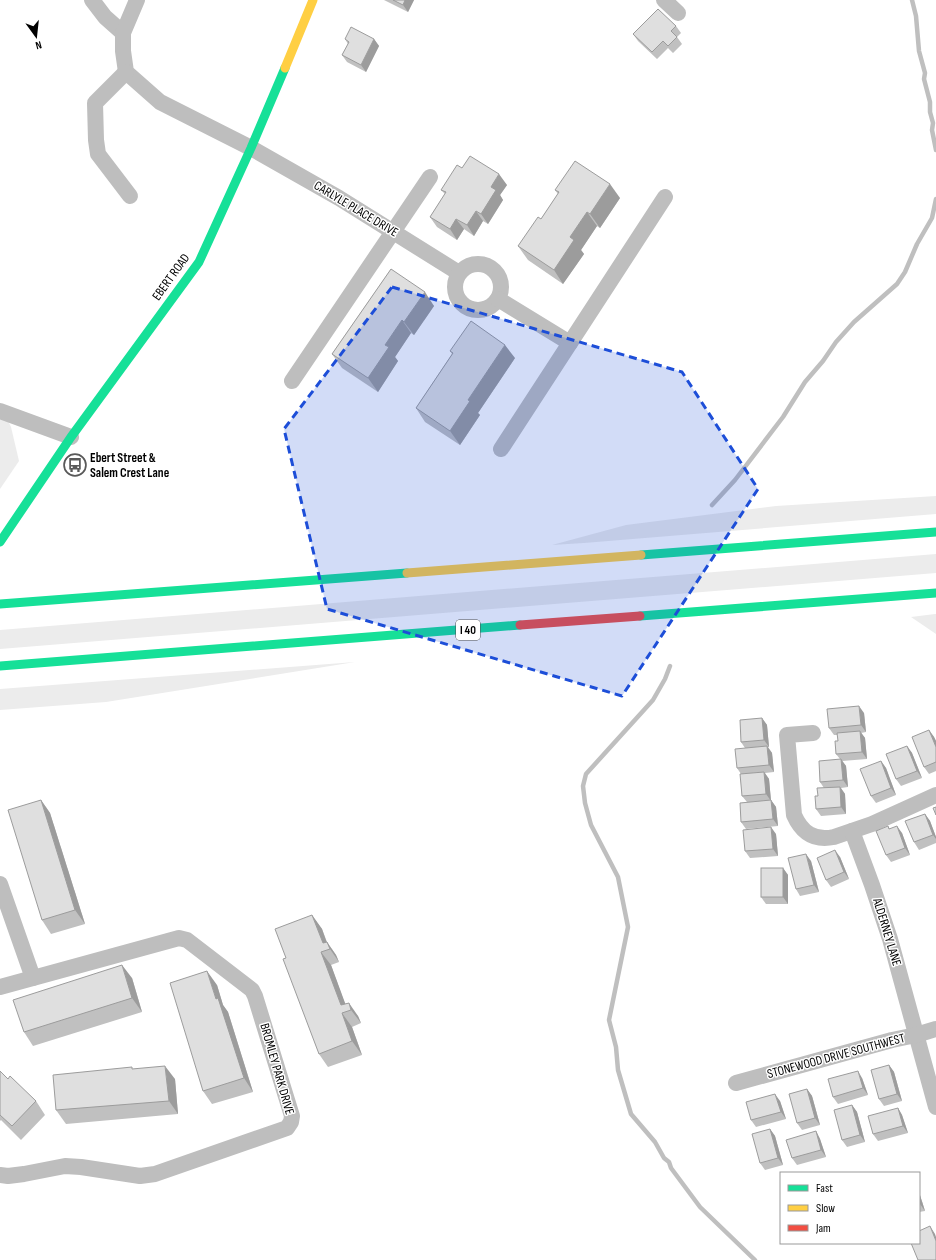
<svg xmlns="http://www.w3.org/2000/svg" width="936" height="1260" font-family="'Sofia Sans Condensed',sans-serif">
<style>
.green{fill:#ececec}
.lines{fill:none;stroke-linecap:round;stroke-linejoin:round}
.stream{stroke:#bfbfbf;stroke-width:4.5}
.street{stroke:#bebebe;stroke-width:16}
.fast{stroke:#16e098;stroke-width:9}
.slow{stroke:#ffcf43;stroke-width:9}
.jam{stroke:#f24e42;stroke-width:9}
.wall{fill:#c0c0c0}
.shaded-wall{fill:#9c9c9c}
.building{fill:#dfdfdf;stroke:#9c9c9c}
.marked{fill:#1d4ed8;fill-opacity:0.2;stroke:#1d4ed8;stroke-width:3;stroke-dasharray:8 5;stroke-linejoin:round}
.labels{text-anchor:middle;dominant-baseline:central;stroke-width:3;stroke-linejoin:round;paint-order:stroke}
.shield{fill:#fff;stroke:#4c4c4c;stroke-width:1}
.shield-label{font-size:12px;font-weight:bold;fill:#000}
.street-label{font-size:13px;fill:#000;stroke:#fff}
.poi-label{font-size:13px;font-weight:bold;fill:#000;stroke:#fff;text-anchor:start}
</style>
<rect width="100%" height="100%" fill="#fff"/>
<g class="green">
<path d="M0 404 11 427 19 461 0 489Z"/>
<path d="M936 496V514L584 543 552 545 626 525 776 506Z"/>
<path d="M936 554V573L0 649V630Z"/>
<path d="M936 614V634L911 617 935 614Z"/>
<path d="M355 662 106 702 0 710V689Z"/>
</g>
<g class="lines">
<g class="stream">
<path d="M912 0 916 16 919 51 925 73 924 79 930 102V112L933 123 932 130 936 150"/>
<path d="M712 505 735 480 783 417 805 382 823 361 836 342 854 322 897 284 905 272 917 244 932 218 936 199"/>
<path d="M670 666 665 679 653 700 586 774 583 786 585 803 591 825 618 877 628 927 609 1020 616 1047 618 1070 631 1114 655 1142 664 1158 669 1162 671 1168 700 1207 755 1260"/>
</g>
<g class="street">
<path d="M92 0 105 17 123 33"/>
<path d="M137 0 123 33V51L126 72 160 102 251 148 339 198 459 273"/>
<path d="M664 0 678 13"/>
<path d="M126 72 95 103 96 140 98 154 130 196"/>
<circle cx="478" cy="287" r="23"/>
<path d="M498 299 570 343"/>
<path d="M292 381 430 177"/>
<path d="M0 411 71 437"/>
<path d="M501 449 665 197"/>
<path d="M813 733 787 735 794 815C802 833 814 841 834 837L872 824 936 795"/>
<path d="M852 831 872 885 890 939 936 1107"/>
<path d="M0 884 33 978"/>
<path d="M0 987 179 938 187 940 252 990 255 996 292 1116 291 1122 287 1128 155 1174 140 1176 81 1167 65 1166 24 1174 8 1176 0 1175"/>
<path d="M736 1083 892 1040 916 1035 936 1029"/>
</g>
<g class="fast">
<path d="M0 542 71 437 199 262 251 148 285 68"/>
<path d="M641 555 936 532"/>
<path d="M0 604 407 573"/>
<path d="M640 616 936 593"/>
<path d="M0 666 520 625"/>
</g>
<g class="slow">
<path d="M285 68 313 0"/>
<path d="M407 573 641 555"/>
</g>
<path class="jam" d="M520 625 640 616"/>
</g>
<g class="wall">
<path d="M384 0H414L408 12Z"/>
<path d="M676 26 681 33 677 37 682 44 673 53 668 48 657 59 638 41 633 34Z"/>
<path d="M345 39H374L379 46 366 72 347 62 342 55 348 44Z"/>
<path d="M462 168 507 185 500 195 503 200 488 224 483 221 474 236 464 229 457 240 437 227 430 217 445 194 441 190Z"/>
<path d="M555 190 620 198 600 228 597 226 581 250 584 254 563 284 528 260 518 246 541 219 558 194Z"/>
<path d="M391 269 434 306 414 335 411 333 395 357 398 361 378 392 342 368 332 354Z"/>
<path d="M450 351 515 358 478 413 480 415 460 445 425 422 416 408 452 354Z"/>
<path d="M864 713 866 732 861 733 865 738 867 759 842 761 846 766 848 787 841 788 845 794 846 814 821 816 816 809 818 796 824 788 820 782 840 759 836 754 838 741V735H834L829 728Z"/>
<path d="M762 718 767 725 769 747H768L772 753 774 772 765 773 769 779 771 800 776 807 778 826 746 829 741 822 747 802 742 796 741 774 737 768 745 748 741 742Z"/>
<path d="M929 730 934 737 936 741V771L929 774 924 767Z"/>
<path d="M907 746 912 753 922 778 901 786 896 779Z"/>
<path d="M881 761 886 768 896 795 876 803 871 796Z"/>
<path d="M41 800 50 813 85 924 51 934 42 920Z"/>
<path d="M925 814 930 821 936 837V843L919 850 914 842Z"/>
<path d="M888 826 890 829 902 833 910 855 891 862 886 855Z"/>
<path d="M776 834 778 856 750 858 745 851Z"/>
<path d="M840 857 849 879 831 887 826 880Z"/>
<path d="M811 861 819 892 800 896 796 889Z"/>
<path d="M783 868 788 875V904H766L761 897Z"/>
<path d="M312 915 322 929 327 942 336 955 339 962 331 965 345 1004 358 1016 361 1023 352 1027 362 1055 328 1067 319 1054 286 958Z"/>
<path d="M132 978 142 1012 33 1046 24 1032Z"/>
<path d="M217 985 223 1005 228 1012 253 1092 212 1104 203 1091Z"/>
<path d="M889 1065 894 1072 902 1101 884 1106 879 1099Z"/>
<path d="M0 1071 8 1079 36 1101 45 1115 21 1140 1 1120 0 1121Z"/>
<path d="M862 1078 868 1095 838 1104 833 1097Z"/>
<path d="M175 1079 178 1114 66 1124 56 1110Z"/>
<path d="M807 1089 812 1096 820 1125 802 1130 797 1123Z"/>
<path d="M780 1101 786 1119 756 1127 751 1120Z"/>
<path d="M852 1105 857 1112 865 1142 847 1147 842 1140Z"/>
<path d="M898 1108 902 1115 908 1133 878 1141 873 1134Z"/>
<path d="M770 1129 775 1136 783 1165 765 1170 760 1163Z"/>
<path d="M816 1131 820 1139 826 1157 797 1165 792 1158Z"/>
<path d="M919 1192 925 1211 919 1212Z"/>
</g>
<g class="shaded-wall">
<path d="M405 0H414L408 12 403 5Z"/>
<path d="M374 39 379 46 366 72 361 65Z"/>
<path d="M499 174 507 185 500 195 503 200 488 224 481 214 491 187Z"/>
<path d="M610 184 620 198 600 228 590 214Z"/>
<path d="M476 211 483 221 474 236 467 225Z"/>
<path d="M587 212 597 226 581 250 584 254 563 284 554 270 570 237Z"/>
<path d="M456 219 464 229 457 240 450 229Z"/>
<path d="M425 292 434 306 414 335 404 322Z"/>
<path d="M402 320 411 333 395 357 398 361 378 392 368 378 385 345Z"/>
<path d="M505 345 515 358 478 413 480 415 460 445 450 431 468 400Z"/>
<path d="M859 706 864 713 866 732 861 725Z"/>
<path d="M762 718 767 725 769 747 764 740Z"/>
<path d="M929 730 934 737 936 741V747Z"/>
<path d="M860 731 865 738 867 759 862 752Z"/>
<path d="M767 746 772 753 774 772 769 765Z"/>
<path d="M907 746 912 753 922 778 917 771Z"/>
<path d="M841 759 846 766 848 787 843 780Z"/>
<path d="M881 761 886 768 896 795 891 788Z"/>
<path d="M764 772 769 779 771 801 766 794Z"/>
<path d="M840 787 845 794 846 814 841 807Z"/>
<path d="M41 800 50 813 85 924 75 910Z"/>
<path d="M771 800 776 807 778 826 773 819Z"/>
<path d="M925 814 930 821 936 837V839L933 835Z"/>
<path d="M897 826 902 833 910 855 905 848Z"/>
<path d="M771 827 776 834 778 856 773 849Z"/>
<path d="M835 850 840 857 849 879 844 872Z"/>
<path d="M806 854 811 861 819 892 814 885Z"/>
<path d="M783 868 788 875V904L783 897Z"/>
<path d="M312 915 322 929 329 949 323 943Z"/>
<path d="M327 942 336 955 339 962 330 949Z"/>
<path d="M321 952 331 965 348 1011 341 1005Z"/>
<path d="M122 965 132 978 142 1012 132 998Z"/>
<path d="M207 971 217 985 223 1005 228 1012 253 1092 244 1078 216 999Z"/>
<path d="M349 1003 358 1016 361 1023 351 1010Z"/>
<path d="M342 1013 352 1027 362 1055 352 1041Z"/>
<path d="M889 1065 894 1072 902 1101 897 1094Z"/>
<path d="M165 1066 175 1079 178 1114 169 1101Z"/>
<path d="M858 1071 862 1078 868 1095 863 1088Z"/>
<path d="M807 1089 812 1096 820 1125 815 1118Z"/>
<path d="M775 1094 780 1101 786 1119 781 1112Z"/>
<path d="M852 1105 857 1112 865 1142 860 1135Z"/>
<path d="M898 1108 902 1115 908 1133 903 1126Z"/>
<path d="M770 1129 775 1136 783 1165 778 1158Z"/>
<path d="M816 1131 820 1139 826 1157 821 1150Z"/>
<path d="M919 1192 925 1211 920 1204 919 1201Z"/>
<path d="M930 1226 935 1234 936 1237V1241Z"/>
</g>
<g class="building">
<path d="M393 0H405L403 5Z"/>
<path d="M658 9 676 26 671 31 677 37 668 46 663 41 652 52 633 34Z"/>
<path d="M351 27 374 39 361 65 342 55 349 42 345 39Z"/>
<path d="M470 156 499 174 491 187 496 190 481 214 476 211 467 225 456 219 450 229 430 217 446 192 441 190 457 165 462 168Z"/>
<path d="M575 161 610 184 590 214 587 212 570 237 574 240 554 270 518 246 538 217 541 219 559 192 555 190Z"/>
<path d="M391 269 425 292 404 322 402 320 385 345 389 347 368 378 332 354Z"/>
<path d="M471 321 505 345 468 400 470 401 450 431 416 408 453 353 450 351Z"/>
<path d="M859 706 861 725 829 728 827 709Z"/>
<path d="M762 718 764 740 741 742 740 720Z"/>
<path d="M929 730 936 747V762L924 767 912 737Z"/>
<path d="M860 731 862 752 836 754 835 741H838L837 733Z"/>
<path d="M767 746 769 765 737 768 735 749Z"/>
<path d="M907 746 917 771 896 779 886 754Z"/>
<path d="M841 759 843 780 820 782 819 761Z"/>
<path d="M881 761 891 788 871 796 860 769Z"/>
<path d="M764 772 766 794 742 796 740 774Z"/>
<path d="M840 787 841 807 816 809 815 796H818L817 788Z"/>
<path d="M41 800 75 910 42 920 8 810Z"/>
<path d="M771 800 773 819 741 822 740 803Z"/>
<path d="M936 807V815L933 808Z"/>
<path d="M925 814 933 835 914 842 905 821Z"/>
<path d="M888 826 889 829 897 826 905 848 886 855 876 831Z"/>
<path d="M771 827 773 849 745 851 743 830Z"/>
<path d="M835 850 844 872 826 880 817 858Z"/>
<path d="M806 854 814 885 796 889 788 858Z"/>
<rect x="761" y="868" width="22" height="29"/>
<path d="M312 915 323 943 327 942 330 949 321 952 341 1005 349 1003 351 1010 342 1013 352 1041 319 1054 283 959 286 958 275 929Z"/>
<path d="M122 965 132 998 24 1032 13 1000Z"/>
<path d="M207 971 216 999 218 998 244 1078 203 1091 170 983Z"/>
<path d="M889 1065 897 1094 879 1099 871 1070Z"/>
<path d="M165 1066 169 1101 56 1110 53 1075 132 1067V1069Z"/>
<path d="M0 1071 8 1079 10 1076 36 1101 12 1126 0 1115Z"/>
<path d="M858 1071 863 1088 833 1097 828 1079Z"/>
<path d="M807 1089 815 1118 797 1123 789 1094Z"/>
<path d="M775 1094 781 1112 751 1120 746 1102Z"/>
<path d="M852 1105 860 1135 842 1140 834 1110Z"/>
<path d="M898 1108 903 1126 873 1134 868 1116Z"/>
<path d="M770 1129 778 1158 760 1163 752 1134Z"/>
<path d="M816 1131 821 1150 792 1158 786 1140Z"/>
<path d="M930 1226 936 1241V1260H918L911 1243H919V1231Z"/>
</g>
<path class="marked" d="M392 287 682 372 758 489 622 696 327 609 284 429Z"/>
<defs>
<g id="bus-ring" transform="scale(1.15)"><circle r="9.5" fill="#fff" stroke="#595959" stroke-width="1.5"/><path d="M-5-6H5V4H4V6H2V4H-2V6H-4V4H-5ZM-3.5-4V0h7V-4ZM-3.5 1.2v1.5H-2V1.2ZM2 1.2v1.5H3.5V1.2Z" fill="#595959"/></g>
</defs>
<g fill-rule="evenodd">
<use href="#bus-ring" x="75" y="465"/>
</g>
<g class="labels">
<rect class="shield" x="456" y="620" width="24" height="20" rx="3"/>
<g class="shield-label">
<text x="468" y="630">I 40</text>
</g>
<g class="street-label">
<text transform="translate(356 209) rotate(31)">CARLYLE PLACE DRIVE</text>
<text transform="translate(171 277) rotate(-54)">EBERT ROAD</text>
<text transform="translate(887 932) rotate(73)">ALDERNEY LANE</text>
<text transform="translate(836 1056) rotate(-15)">STONEWOOD DRIVE SOUTHWEST</text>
<text transform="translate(277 1069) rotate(74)">BROMLEY PARK DRIVE</text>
</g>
<g class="poi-label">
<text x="90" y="458">Ebert Street &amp;<tspan x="90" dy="15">Salem Crest Lane</tspan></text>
</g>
</g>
<rect x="780" y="1172" width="140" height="72" fill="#ffffff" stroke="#999999"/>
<rect x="788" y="1185" width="20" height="6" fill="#16e098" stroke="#999999"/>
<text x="816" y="1192" font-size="12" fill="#000000">Fast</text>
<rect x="788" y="1205" width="20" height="6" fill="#ffcf43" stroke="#999999"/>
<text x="816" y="1212" font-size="12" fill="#000000">Slow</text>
<rect x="788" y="1225" width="20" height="6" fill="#f24e42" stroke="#999999"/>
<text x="816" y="1232" font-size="12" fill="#000000">Jam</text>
<g transform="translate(36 36) rotate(165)" stroke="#ffffff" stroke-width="3" paint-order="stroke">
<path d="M0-3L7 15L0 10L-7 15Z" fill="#000000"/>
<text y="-6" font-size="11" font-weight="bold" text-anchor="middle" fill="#000000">N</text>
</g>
</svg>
